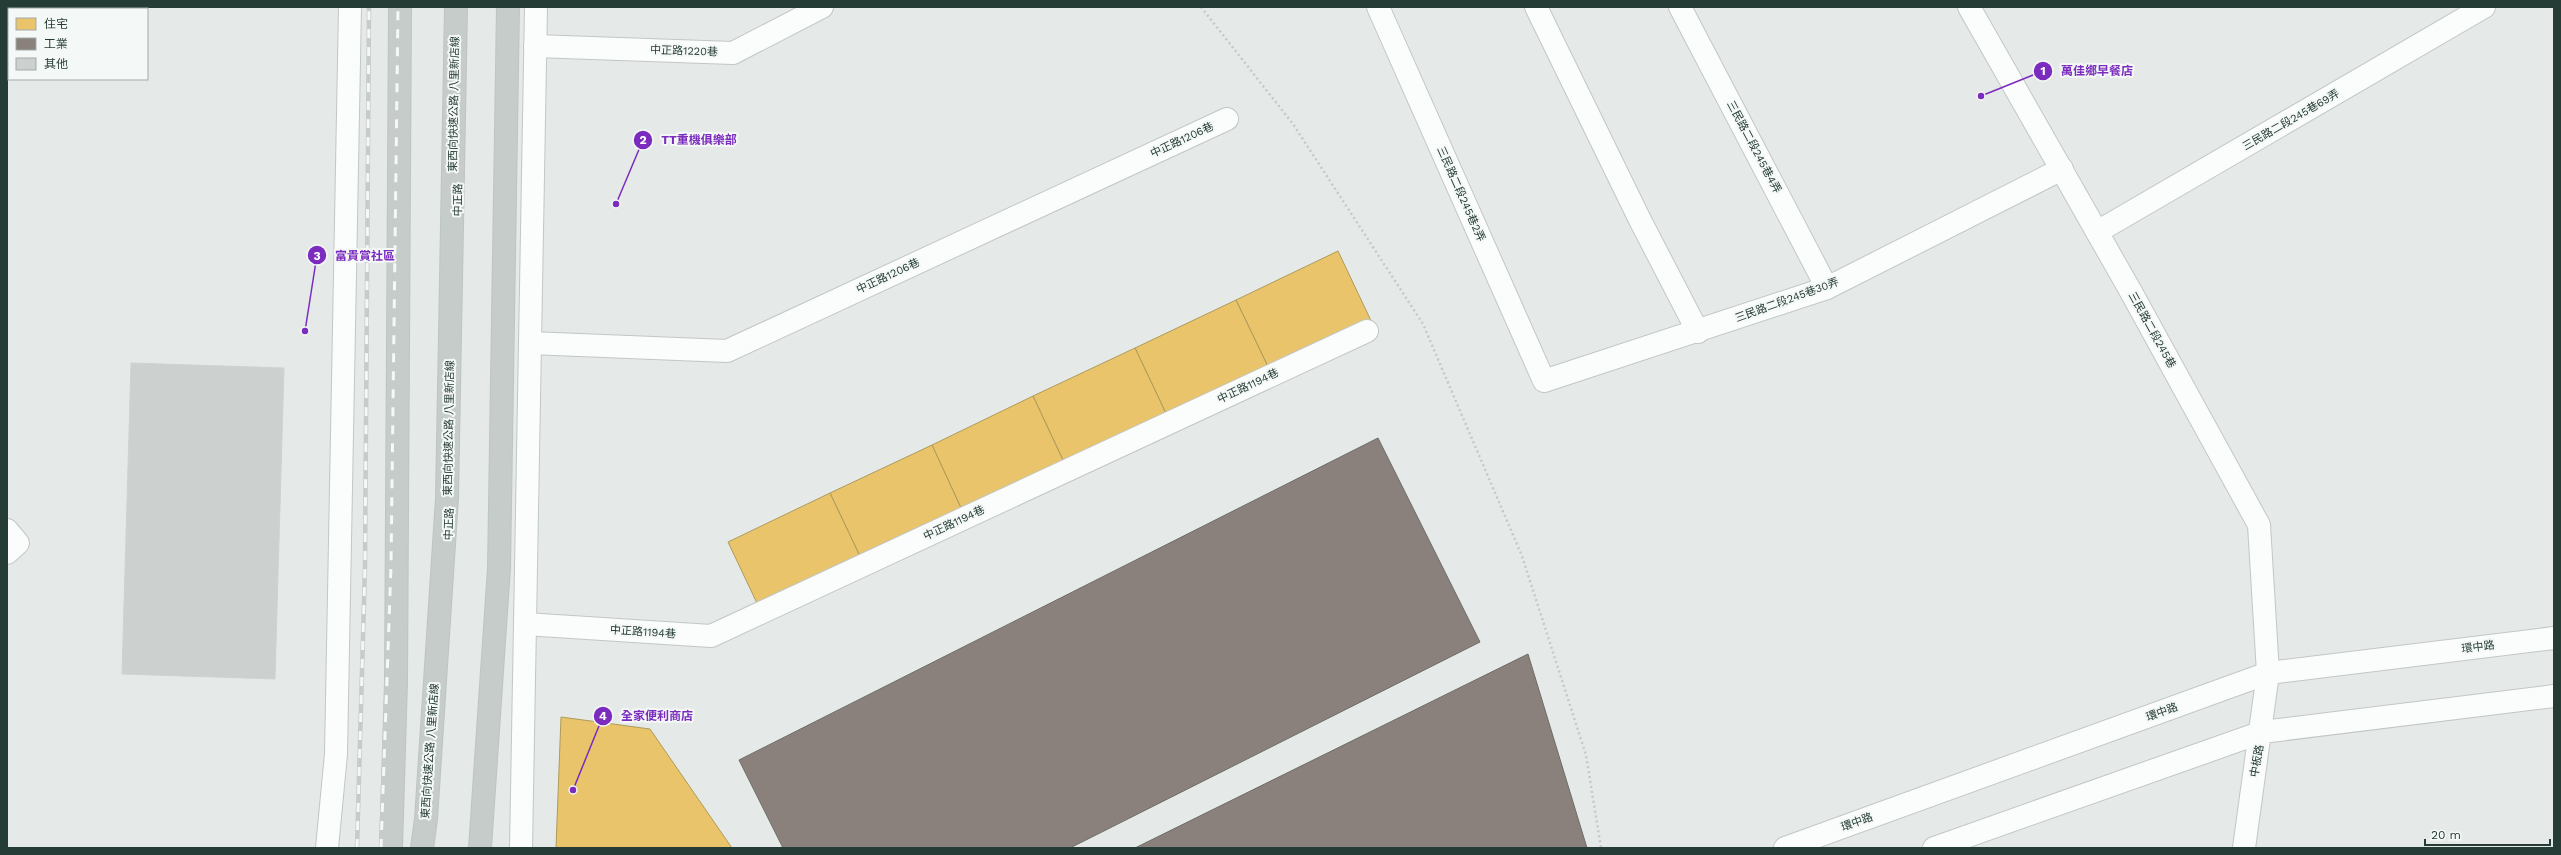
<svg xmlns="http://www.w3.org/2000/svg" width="2561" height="855" font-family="'Work Sans','Noto Sans TC',sans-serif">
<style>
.homes{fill:#e9c46a;stroke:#ae9b5a}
.industry{fill:#8a817c;stroke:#6c6c67}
.building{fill:#ccd1cf;stroke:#ced2d1}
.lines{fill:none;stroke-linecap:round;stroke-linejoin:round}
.service-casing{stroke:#c2c7c5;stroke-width:24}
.minor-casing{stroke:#c2c7c5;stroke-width:24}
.tertiary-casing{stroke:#c2c7c5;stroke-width:24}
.secondary-casing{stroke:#c1c7c5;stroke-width:24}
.trunk-casing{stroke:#bdc5c3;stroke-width:24}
.path{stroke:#c2cac6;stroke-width:2.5;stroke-dasharray:2 3;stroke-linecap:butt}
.service{stroke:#fbfcfc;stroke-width:22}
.minor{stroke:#fbfcfc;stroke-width:22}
.tertiary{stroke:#fbfcfc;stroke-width:22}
.secondary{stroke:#fbfcfc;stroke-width:22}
.trunk{stroke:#c5ccca;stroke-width:22}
.rail-casing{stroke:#c7cbc9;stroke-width:4.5}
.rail{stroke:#f4f8f6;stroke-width:3;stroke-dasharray:9;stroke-linecap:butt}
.labels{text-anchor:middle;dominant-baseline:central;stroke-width:4;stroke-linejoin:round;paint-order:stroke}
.street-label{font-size:11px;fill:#253b35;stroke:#f4f8f6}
.leader{fill:none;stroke:#7b2cbf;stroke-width:1.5}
.callout-dot{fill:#7b2cbf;stroke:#f4f8f6;stroke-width:1.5}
.mark-label{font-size:12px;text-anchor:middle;font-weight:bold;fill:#fff}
.callout-label{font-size:12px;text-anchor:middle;font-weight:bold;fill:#7b2cbf;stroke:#f4f8f6;stroke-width:4;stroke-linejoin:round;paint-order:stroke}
</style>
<rect width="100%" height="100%" fill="#e5eae8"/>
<g class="homes">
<path d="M1338 251 1374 327 1272 375 1236 300Z"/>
<path d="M1236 300 1272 375 1171 424 1135 348Z"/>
<path d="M1135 348 1171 424 1069 473 1033 396Z"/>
<path d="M1033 396 1069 473 967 521 932 445Z"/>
<path d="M932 445 967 521 866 569 830 493Z"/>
<path d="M830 493 866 569 764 618 728 542Z"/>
<path d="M561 717 650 729 732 848H556Z"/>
</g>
<g class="industry">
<path d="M1378 438 1480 642 1070 848H783L739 760Z"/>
<path d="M1528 654 1587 848H1135Z"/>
</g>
<path class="building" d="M131 363 284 368 275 679 122 674Z"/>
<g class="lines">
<g class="service-casing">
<g id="service">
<path d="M1378 7 1544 381 1827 288 2062 169"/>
<path d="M1536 7 1640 220 1698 332"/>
<path d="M1680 7 1827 288"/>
<path d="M535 46 733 53 822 7"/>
<path d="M530 343 727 351 1227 119"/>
<path d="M7 530 18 543 7 553"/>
<path d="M525 624 711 636 1367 331"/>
</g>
</g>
<g class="minor-casing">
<g id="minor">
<path d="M2097 232 2484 7"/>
<path d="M1785 848 2268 673 2554 638"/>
<path d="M1934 848 2262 732 2554 696"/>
</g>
</g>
<g class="tertiary-casing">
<path id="tertiary" d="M1969 7 2130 290 2259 525 2268 673 2244 848"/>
</g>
<g class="secondary-casing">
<g id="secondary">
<path d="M327 848 336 754 350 7"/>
<path d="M521 848 536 7"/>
</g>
</g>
<g class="trunk-casing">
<g id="trunk">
<path d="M391 848 396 682 400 7"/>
<path d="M422 848 426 819 447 498 456 7"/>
<path d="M480 848 499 568 508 7"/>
</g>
</g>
<path class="path" d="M1201 7 1293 124 1423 324 1522 556 1586 755 1601 848"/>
<use href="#service" class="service"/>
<use href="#minor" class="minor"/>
<use href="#tertiary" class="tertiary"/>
<use href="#secondary" class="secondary"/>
<use href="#trunk" class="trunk"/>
<g class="rail-casing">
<g id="rail">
<path d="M357 848 365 566 369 7"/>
<path d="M381 848 391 566 398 7"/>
</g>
</g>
<use href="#rail" class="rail"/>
</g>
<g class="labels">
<g class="street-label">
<text transform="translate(684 51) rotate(2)">中正路1220巷</text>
<text transform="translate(454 104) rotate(-89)">東西向快速公路 八里新店線</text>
<text transform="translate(2291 120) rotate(-30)">三民路二段245巷69弄</text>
<text transform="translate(1182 140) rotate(-25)">中正路1206巷</text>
<text transform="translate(1754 147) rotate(62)">三民路二段245巷4弄</text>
<text transform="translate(1461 194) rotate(66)">三民路二段245巷2弄</text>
<text transform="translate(458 200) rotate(-89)">中正路</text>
<text transform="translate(888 276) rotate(-25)">中正路1206巷</text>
<text transform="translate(1787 300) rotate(-20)">三民路二段245巷30弄</text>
<text transform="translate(2152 330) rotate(61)">三民路二段245巷</text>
<text transform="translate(1248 386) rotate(-25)">中正路1194巷</text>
<text transform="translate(449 428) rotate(-89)">東西向快速公路 八里新店線</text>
<text transform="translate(954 523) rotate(-25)">中正路1194巷</text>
<text transform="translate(449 524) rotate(-88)">中正路</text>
<text transform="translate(643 632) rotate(4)">中正路1194巷</text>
<text transform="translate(2478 647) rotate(-7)">環中路</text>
<text transform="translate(2162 712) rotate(-20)">環中路</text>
<text transform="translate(430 751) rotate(-86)">東西向快速公路 八里新店線</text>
<text transform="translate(2257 761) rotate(-80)">中板路</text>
<text transform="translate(1857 822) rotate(-20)">環中路</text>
</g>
</g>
<path class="leader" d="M1981 96L2043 71M616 204L643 140M305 331L317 255M573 790L603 716"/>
<g class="callout-dot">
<circle cx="1981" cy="96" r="4"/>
<circle cx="616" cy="204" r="4"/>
<circle cx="305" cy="331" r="4"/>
<circle cx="573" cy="790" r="4"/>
<circle cx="2043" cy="71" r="10"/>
<circle cx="643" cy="140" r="10"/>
<circle cx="317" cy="255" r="10"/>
<circle cx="603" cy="716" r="10"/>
</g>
<g class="mark-label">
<text x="2043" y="75">1</text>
<text x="643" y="144">2</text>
<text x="317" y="260">3</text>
<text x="603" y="720">4</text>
</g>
<g class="callout-label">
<text x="2097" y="75">萬佳鄉早餐店</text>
<text x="699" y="144">TT重機俱樂部</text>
<text x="365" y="260">富貴賞社區</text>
<text x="657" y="720">全家便利商店</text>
</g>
<rect width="2561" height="855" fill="none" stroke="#253b35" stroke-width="16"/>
<rect x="8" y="8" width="140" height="72" fill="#f4f8f6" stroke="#a1aca9"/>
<rect x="16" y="18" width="20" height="12" fill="#e9c46a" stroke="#a1aca9"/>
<text x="44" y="28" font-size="12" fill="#253b35">住宅</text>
<rect x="16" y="38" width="20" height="12" fill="#8a817c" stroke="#a1aca9"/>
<text x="44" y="48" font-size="12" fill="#253b35">工業</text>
<rect x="16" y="58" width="20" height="12" fill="#ccd1cf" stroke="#a1aca9"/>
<text x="44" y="68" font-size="12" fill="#253b35">其他</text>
<path d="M2425 839v6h125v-6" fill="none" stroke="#253b35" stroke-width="2"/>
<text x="2431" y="839" font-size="12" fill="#253b35" stroke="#f4f8f6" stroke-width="3" paint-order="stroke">20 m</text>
</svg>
